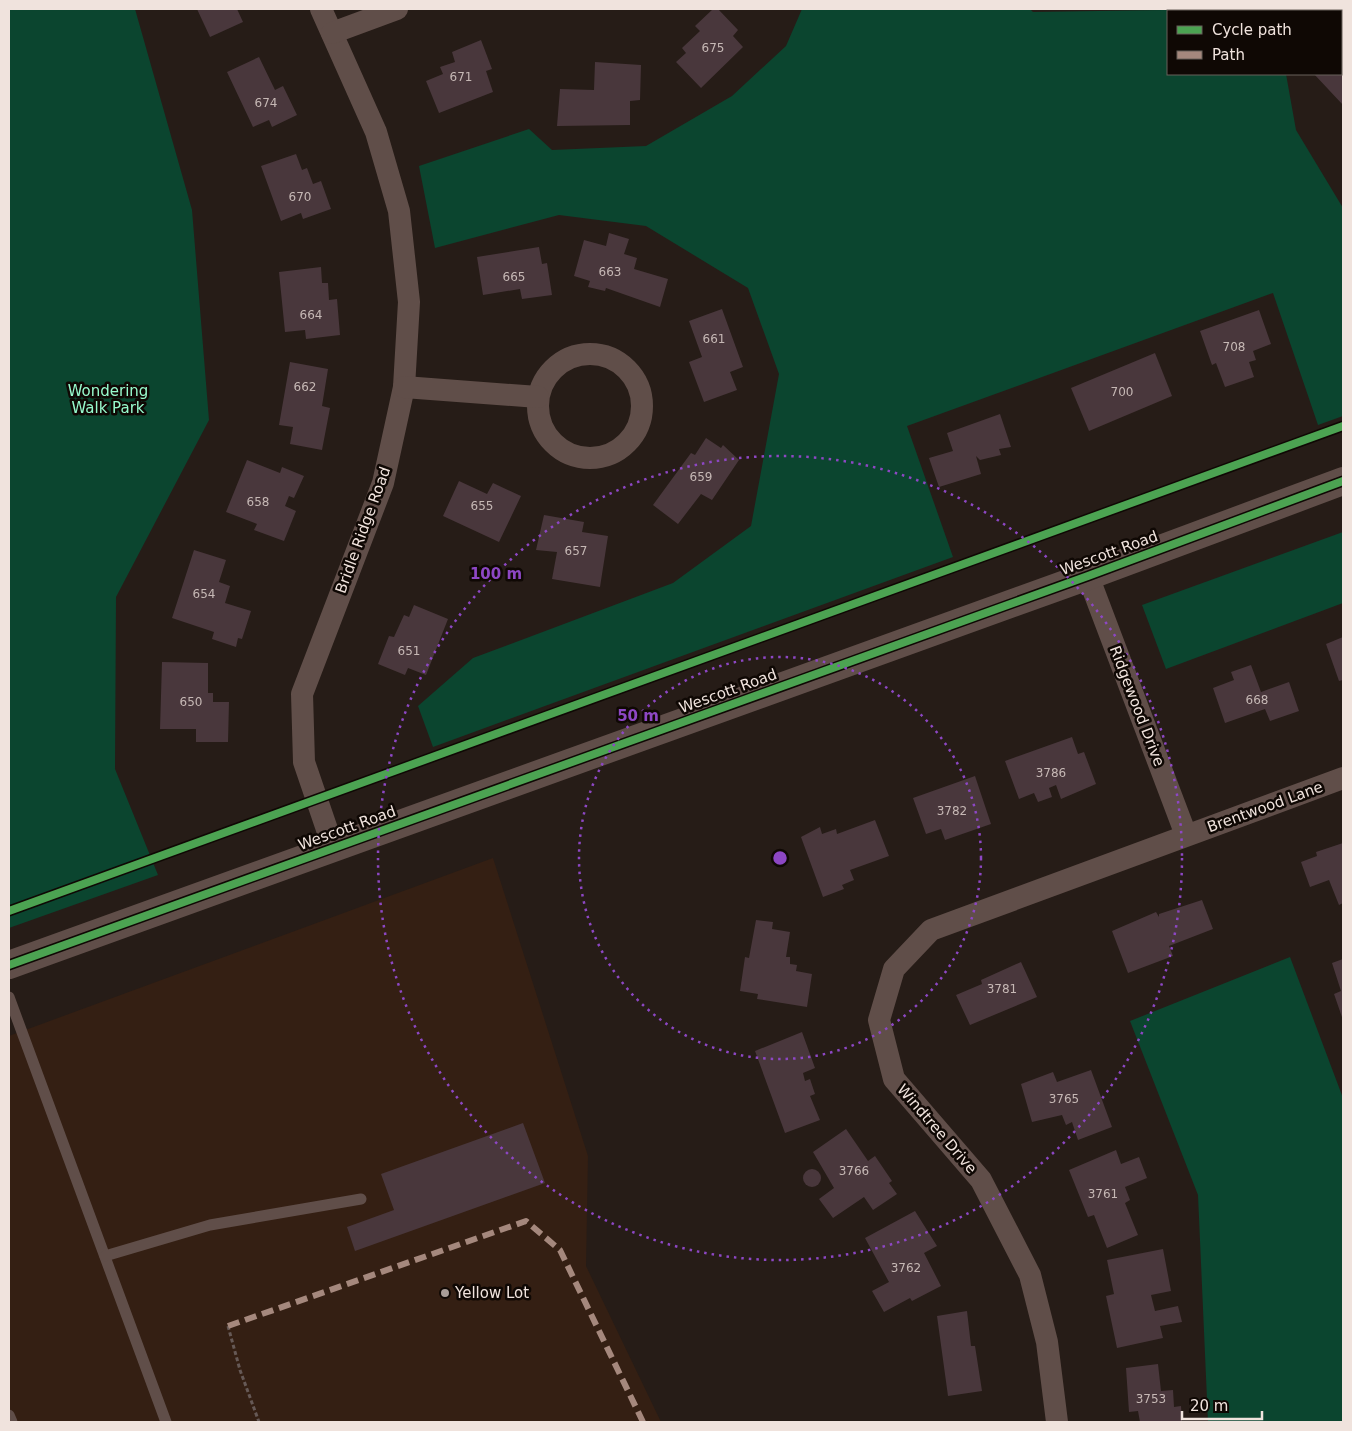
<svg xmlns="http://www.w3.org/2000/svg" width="1352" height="1431" font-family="'DejaVu Sans',sans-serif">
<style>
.built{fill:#341f13}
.green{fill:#0b452f}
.building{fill:#49373c}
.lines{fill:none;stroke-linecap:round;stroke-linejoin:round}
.path{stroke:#665956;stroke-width:3;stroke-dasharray:4 2.5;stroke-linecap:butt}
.service{stroke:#604e49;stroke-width:11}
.minor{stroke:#604e49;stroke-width:22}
.tertiary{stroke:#604e49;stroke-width:28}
.quiet{stroke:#a5887d;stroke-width:6;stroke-dasharray:12 6;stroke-linecap:butt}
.cycleway-casing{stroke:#0f0804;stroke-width:11}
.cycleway{stroke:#4ca352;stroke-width:8}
.ring{fill:none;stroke:#8d47c4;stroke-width:2.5;stroke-dasharray:2.5 5}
.poi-dot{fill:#a99d98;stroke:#0f0804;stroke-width:2}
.labels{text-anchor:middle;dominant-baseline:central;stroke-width:5;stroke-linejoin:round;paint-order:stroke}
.number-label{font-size:12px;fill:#c6b8b5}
.park-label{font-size:15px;fill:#97facd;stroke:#0f0804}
.street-label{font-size:15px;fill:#f0e3dd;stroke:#0f0804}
.poi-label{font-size:15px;fill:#f0e3dd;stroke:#0f0804;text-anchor:start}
.centre{fill:#8d47c4;stroke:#0f0804;stroke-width:2.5}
.ring-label{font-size:15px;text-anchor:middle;font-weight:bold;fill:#8d47c4;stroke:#0f0804;stroke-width:5;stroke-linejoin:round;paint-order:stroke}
</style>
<rect width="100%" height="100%" fill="#261c17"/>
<path class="built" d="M493 858 588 1156 586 1266 661 1422H9V1036Z"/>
<g class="green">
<path d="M9 9H135L192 210 209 420 116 597 115 769 158 875 9 928Z"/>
<path d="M802 9H1030L1033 12 1226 9 1231 11H1168V74H1286L1296 130 1343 208V416L1318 425 1273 293 907 426 953 557 433 747 418 706 473 658 673 583 751 526 779 374 748 288 646 226 559 215 435 248 419 166 529 129 552 150 646 146 732 96 786 46Z"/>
<path d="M1343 532V603L1166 669 1142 605Z"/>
<path d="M1290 957 1343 1098V1422H1208L1198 1195 1130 1021Z"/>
</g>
<g class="building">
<path d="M197 9H237L243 22 210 37Z"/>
<path d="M713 9H718L738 30 733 36 743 47 701 88 676 62 686 53 682 48 700 31 695 26Z"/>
<path d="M1341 27 1343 29V105L1314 74H1341Z"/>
<path d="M481 40 492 69 486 71 493 92 439 113 426 81 443 74 440 67 455 62 452 52Z"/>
<path d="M259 57 275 90 283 86 297 115 272 127 269 120 253 127 227 72Z"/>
<path d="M595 62 641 65 640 100 630 101V125L557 126 560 89 594 90Z"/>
<path d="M296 154 302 170 307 168 313 184 321 181 331 209 303 219 301 213 281 221 261 166Z"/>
<path d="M609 233 629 239 624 254 637 258 634 269 668 279 660 307 606 288 605 291 588 287 590 281 574 276 584 240 606 246Z"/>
<path d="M539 247 542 264 547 263 552 295 522 299 520 289 483 295 477 257Z"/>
<path d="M321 267 322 283H328L329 300 337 299 340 335 306 339 305 330 285 332 279 272Z"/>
<path d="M722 309 743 367 730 372 737 390 704 402 689 362 702 357 689 321Z"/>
<path d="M1259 310 1271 344 1253 351 1256 360 1249 362 1254 377 1225 387 1216 363 1212 365 1200 331Z"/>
<path d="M1155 353 1172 396 1089 431 1071 388Z"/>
<path d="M290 362 328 369 322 406 330 408 322 450 290 444 293 427 279 425Z"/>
<path d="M1000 414 1011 447 999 449 1001 455 980 460 976 456 981 474 939 487 929 458 953 451 947 433Z"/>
<path d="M706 438 721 448 723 445 739 460 712 500 701 494 678 524 653 505 691 453 695 455Z"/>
<path d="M247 460 280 473 282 467 304 476 294 498 289 496 285 506 296 511 284 541 254 530 257 524 226 512Z"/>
<path d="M459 481 487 494 493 483 521 496 499 542 443 516Z"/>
<path d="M544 515 584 522 582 532 608 536 600 587 552 579 557 552 536 550Z"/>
<path d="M194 550 226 560 219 582 230 586 225 603 251 611 242 639 238 638 236 647 212 639 214 632 172 618Z"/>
<path d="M414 605 448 619 426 675 408 668 405 675 378 664 389 636 394 637 404 615 409 617Z"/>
<path d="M1343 637V680L1339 681 1326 644Z"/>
<path d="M162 662 208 663V693H213V702H229L228 742H196V729H160Z"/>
<path d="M1251 665 1261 692 1289 682 1299 711 1270 721 1265 709 1225 723 1213 688 1234 680 1231 672Z"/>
<path d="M1072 737 1078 754 1084 752 1096 784 1061 799 1056 785 1049 788 1052 797 1038 802 1034 793 1019 799 1005 761Z"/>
<path d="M975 776 991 824 945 840 941 829 926 834 913 798Z"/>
<path d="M875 820 889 856 850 870 854 880 842 885 844 889 823 897 801 837 820 827 822 834 836 829 837 834Z"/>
<path d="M1343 843V903L1339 905 1329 880 1310 887 1301 862 1317 856 1316 852Z"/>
<path d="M1202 900 1213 929 1169 946 1173 956 1128 973 1112 931 1156 912 1159 917V914Z"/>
<path d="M756 920 773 922 772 929 790 932 786 957H790V964L797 965 796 971 812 974 807 1007 757 999 758 994 740 991 745 957 749 958Z"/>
<path d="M1343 959V1020L1334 994 1341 991 1332 963Z"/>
<path d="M1021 962 1037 997 970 1025 956 995 982 984 981 980Z"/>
<path d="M802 1032 815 1068 803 1073 805 1081 810 1079 815 1094 810 1096 820 1120 785 1133 755 1051Z"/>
<path d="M1091 1070 1112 1127 1078 1140 1072 1122 1066 1125 1062 1115 1032 1122 1021 1084 1053 1072 1057 1082Z"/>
<path d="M523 1123 545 1183 355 1251 347 1227 394 1210 381 1174Z"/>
<path d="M846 1129 868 1161 875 1156 892 1181 889 1183 897 1194 873 1210 864 1197 833 1218 819 1199 834 1188 813 1152Z"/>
<path d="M1116 1150 1121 1164 1139 1157 1147 1178 1125 1187 1130 1200 1125 1203 1138 1235 1107 1248 1094 1215 1088 1217 1069 1170Z"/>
<circle cx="812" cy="1178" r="9"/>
<path d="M915 1211 937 1246 924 1253 941 1286 912 1301 910 1298 884 1312 872 1291 889 1282 865 1238Z"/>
<path d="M1163 1249 1171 1291 1151 1295 1155 1311 1178 1306 1182 1322 1160 1326 1163 1338 1117 1348 1106 1296 1114 1294 1107 1260Z"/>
<path d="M967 1311 971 1346H975L982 1391 948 1396 937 1316Z"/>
<path d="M1158 1364 1161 1391 1173 1390 1174 1407 1181 1406 1182 1422H1140L1138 1411 1129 1412 1126 1368Z"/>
</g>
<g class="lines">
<path class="path" d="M228 1326 240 1370 259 1422"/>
<g class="service">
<path d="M9 997 166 1422"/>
<path d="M105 1256 210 1225 361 1199"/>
<path d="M9 1415 12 1422"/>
</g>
<g class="minor">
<path d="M321 9 376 132 399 211 409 302 404 387 383 483 302 694 304 762 333 847"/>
<path d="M332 33 397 9"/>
<circle cx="590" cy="406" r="52"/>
<path d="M404 387 538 397"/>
<path d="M1088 576 1186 835"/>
<path d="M1057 1422 1047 1342 1030 1275 981 1180 894 1079 879 1020 894 969 931 930 1343 778"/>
</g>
<path class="tertiary" d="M9 965 1088 576 1343 481"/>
<path class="quiet" d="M228 1326 526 1221 560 1250 643 1422"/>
<g class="cycleway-casing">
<g id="cycleway">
<path d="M9 911 1343 426"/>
<path d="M9 965 1088 576 1343 481"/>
</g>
</g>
<use href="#cycleway" class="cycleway"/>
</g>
<g class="ring">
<circle cx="780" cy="858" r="201"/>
<circle cx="780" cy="858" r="402"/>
</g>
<circle class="poi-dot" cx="445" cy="1293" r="5"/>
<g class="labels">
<g class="number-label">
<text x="713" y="48">675</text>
<text x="461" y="77">671</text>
<text x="266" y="103">674</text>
<text x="300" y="197">670</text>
<text x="610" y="272">663</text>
<text x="514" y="277">665</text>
<text x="311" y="315">664</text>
<text x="714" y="339">661</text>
<text x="1234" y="347">708</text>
<text x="305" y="387">662</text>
<text x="1122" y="392">700</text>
<text x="701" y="477">659</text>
<text x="258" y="502">658</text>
<text x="482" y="506">655</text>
<text x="576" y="551">657</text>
<text x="204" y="594">654</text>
<text x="409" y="651">651</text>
<text x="1257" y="700">668</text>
<text x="191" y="702">650</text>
<text x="1051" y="773">3786</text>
<text x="952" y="811">3782</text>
<text x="1002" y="989">3781</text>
<text x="1064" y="1099">3765</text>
<text x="854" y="1171">3766</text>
<text x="1103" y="1194">3761</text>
<text x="906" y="1268">3762</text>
<text x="1151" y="1399">3753</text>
</g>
<g class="park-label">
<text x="108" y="391">Wondering<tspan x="108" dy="17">Walk Park</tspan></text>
</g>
<g class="street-label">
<text transform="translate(363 530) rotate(-70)">Bridle Ridge Road</text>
<text transform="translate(1109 553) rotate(-20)">Wescott Road</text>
<text transform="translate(728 691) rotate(-20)">Wescott Road</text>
<text transform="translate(1137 706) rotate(69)">Ridgewood Drive</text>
<text transform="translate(1265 807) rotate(-20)">Brentwood Lane</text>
<text transform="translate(347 828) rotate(-20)">Wescott Road</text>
<text transform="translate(937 1129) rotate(49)">Windtree Drive</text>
</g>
<g class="poi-label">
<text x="455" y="1293">Yellow Lot</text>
</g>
</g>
<circle cx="780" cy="858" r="8" class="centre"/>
<g class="ring-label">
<text x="496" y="579">100 m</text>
<text x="638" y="721">50 m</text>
</g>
<rect width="1352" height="1431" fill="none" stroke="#f0e3dd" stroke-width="20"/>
<rect x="1167" y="10" width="175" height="65" fill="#0f0804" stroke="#69605b"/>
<rect x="1177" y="26" width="25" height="8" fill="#4ca352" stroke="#69605b"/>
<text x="1212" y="35" font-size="15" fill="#f0e3dd">Cycle path</text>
<rect x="1177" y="51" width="25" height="8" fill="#a5887d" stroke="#69605b"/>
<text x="1212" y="60" font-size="15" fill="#f0e3dd">Path</text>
<path d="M1182 1411v8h80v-8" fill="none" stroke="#f0e3dd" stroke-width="2.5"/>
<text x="1190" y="1411" font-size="15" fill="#f0e3dd" stroke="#0f0804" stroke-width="4" paint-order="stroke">20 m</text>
</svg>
